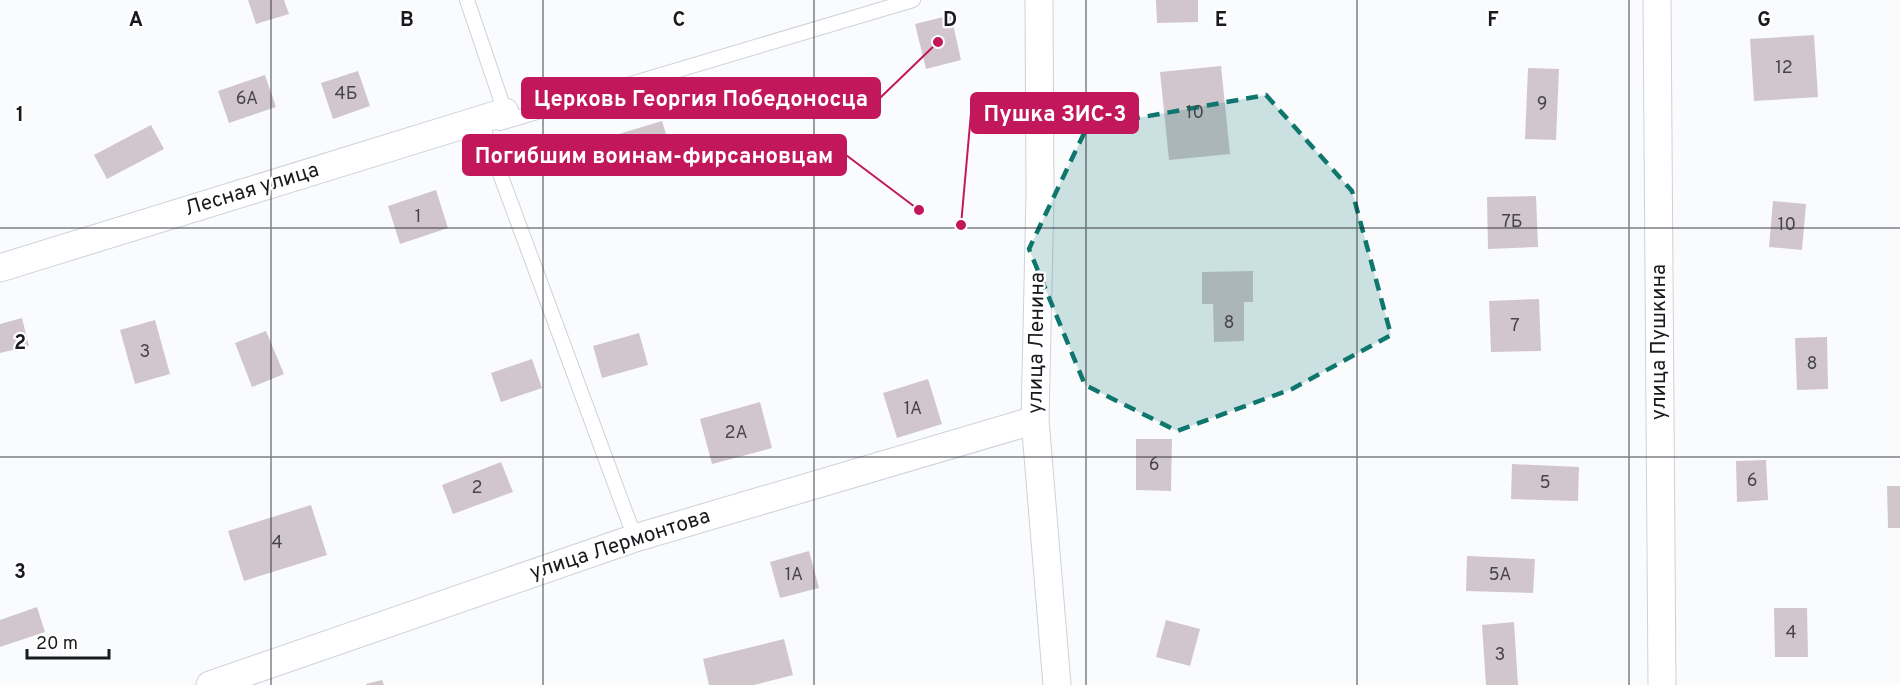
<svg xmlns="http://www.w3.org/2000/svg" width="1900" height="685" font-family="Overpass,sans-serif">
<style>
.building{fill:#d2c6cd}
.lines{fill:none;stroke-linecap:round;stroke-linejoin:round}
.lane-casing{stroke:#ced1dc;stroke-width:16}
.street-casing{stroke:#ced1dc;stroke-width:29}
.lane{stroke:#fff;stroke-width:14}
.street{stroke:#fff;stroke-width:27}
.marked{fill:#0f766e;fill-opacity:0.2;stroke:#0f766e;stroke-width:4.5;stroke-dasharray:12 8;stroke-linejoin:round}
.grid{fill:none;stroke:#191a1e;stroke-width:1.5;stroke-opacity:0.55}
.labels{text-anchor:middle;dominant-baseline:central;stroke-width:4.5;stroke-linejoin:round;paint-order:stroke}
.number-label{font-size:18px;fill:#47454a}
.street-label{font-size:21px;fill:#191a1e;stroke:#fff}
.grid-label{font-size:20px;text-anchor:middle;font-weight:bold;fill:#191a1e;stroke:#fff;stroke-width:4.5;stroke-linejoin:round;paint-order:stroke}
.leader{fill:none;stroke:#c2185b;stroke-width:2}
.callout-dot{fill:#c2185b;stroke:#fff;stroke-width:2}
.callout{fill:#c2185b;stroke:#c2185b;stroke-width:2}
.callout-label{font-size:22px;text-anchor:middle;font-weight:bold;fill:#fff}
</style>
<rect width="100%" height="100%" fill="#fafbfd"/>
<g class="building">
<path d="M248 0H284L289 14 256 24Z"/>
<path d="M1156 0H1198V22L1157 23Z"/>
<path d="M951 15 961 60 926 69 915 24Z"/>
<path d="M1814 35 1818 97 1754 101 1750 39Z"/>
<path d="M1221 66 1230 154 1169 160 1160 72Z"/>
<path d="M1528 68 1559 69 1556 140 1525 139Z"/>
<path d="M358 71 370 106 333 119 321 83Z"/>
<path d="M265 75 276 107 229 123 218 91Z"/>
<path d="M662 121 674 160 624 175 612 136Z"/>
<path d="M151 125 164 149 107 179 94 155Z"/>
<path d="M436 190 448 228 400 244 388 206Z"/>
<path d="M1536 196 1538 247 1488 249 1487 197Z"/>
<path d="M1773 201 1806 204 1802 250 1769 247Z"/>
<path d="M1253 271V302H1244V341L1214 342 1213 304H1202V272Z"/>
<path d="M1539 299 1541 351 1491 352 1489 301Z"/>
<path d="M22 318 29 346 0 353V324Z"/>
<path d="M155 320 170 374 135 384 120 330Z"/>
<path d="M266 331 284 374 252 387 235 343Z"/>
<path d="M639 333 648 365 602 378 593 346Z"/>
<path d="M1827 337 1828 389 1797 390 1795 338Z"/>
<path d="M532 359 542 388 501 402 491 373Z"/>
<path d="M928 379 942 424 897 438 883 393Z"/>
<path d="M760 402 772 448 712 464 700 419Z"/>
<path d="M1136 439H1172L1171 491 1136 490Z"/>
<path d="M1766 460 1768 500 1737 502 1736 461Z"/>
<path d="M501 462 513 492 453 514 442 485Z"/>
<path d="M1512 464 1579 467 1578 501 1511 499Z"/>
<path d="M1887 486H1900V528H1888Z"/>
<path d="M311 505 327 555 244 581 228 531Z"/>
<path d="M809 551 819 588 780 598 770 562Z"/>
<path d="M1467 556 1535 559 1533 593 1466 591Z"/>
<path d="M37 607 45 632 0 647V620Z"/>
<path d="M1774 608H1807L1808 657H1775Z"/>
<path d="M1166 620 1200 629 1190 666 1156 657Z"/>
<path d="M1514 622 1518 685H1486L1482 625Z"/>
<path d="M784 639 793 675 754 685H709L703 659Z"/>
<path d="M382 680 384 685H366V684Z"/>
</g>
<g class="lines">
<g class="lane-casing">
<g id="lane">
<path d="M467 0 505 112 483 128 635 538"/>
<path d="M500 123 913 0"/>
</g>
</g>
<g class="street-casing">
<g id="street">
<path d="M1039 0 1040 195 1035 420 1057 685"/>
<path d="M1657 0 1662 685"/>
<path d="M0 268 505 112"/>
<path d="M210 685 635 538 1035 420"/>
</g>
</g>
<use href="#lane" class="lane"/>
<use href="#street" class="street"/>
</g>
<path class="marked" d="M1266 95 1352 191 1391 335 1292 389 1177 431 1085 385 1029 249 1087 127Z"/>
<path class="grid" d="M271 0V685M543 0V685M814 0V685M1086 0V685M1357 0V685M1629 0V685M0 228H1900M0 457H1900"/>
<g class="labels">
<g class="number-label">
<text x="1784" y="68">12</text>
<text x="346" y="94">4Б</text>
<text x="247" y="99">6А</text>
<text x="1542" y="104">9</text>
<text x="1195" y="113">10</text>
<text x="418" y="217">1</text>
<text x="1512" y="222">7Б</text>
<text x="1787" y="225">10</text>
<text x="1229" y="323">8</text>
<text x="1515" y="326">7</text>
<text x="145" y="352">3</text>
<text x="1812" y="364">8</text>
<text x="913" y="409">1А</text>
<text x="736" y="433">2А</text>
<text x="1154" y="465">6</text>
<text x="1752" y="481">6</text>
<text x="1545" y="483">5</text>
<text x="477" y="488">2</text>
<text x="277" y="543">4</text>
<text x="794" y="575">1А</text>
<text x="1500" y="575">5А</text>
<text x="1791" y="633">4</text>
<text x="1500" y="655">3</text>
</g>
<g class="street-label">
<text transform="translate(252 190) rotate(-17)">Лесная улица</text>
<text transform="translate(1659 342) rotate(-90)">улица Пушкина</text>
<text transform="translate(1037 343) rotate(-89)">улица Ленина</text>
<text transform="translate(620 545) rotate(-18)">улица Лермонтова</text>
</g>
</g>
<g class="grid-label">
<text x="136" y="26">A</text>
<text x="407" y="26">B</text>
<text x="679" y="26">C</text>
<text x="950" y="26">D</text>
<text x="1221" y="26">E</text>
<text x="1493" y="26">F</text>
<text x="1764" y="26">G</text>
<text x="20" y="121">1</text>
<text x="20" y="349">2</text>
<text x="20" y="578">3</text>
</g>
<path class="leader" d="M938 42L880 98M961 225L971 113M919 210L846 155"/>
<g class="callout-dot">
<circle cx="938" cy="42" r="6"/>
<circle cx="961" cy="225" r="6"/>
<circle cx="919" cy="210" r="6"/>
</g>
<g class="callout">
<rect x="522" y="78" width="358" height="40" rx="6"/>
<rect x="971" y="93" width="167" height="40" rx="6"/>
<rect x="463" y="135" width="383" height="40" rx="6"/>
</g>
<g class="callout-label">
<text x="701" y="106">Церковь Георгия Победоносца</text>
<text x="1055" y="121">Пушка ЗИС-3</text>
<text x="654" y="163">Погибшим воинам-фирсановцам</text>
</g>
<path d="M27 649v9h82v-9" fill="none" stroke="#191a1e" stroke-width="3"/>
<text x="36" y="649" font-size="18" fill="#191a1e" stroke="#ffffff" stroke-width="4.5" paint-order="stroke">20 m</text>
</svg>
